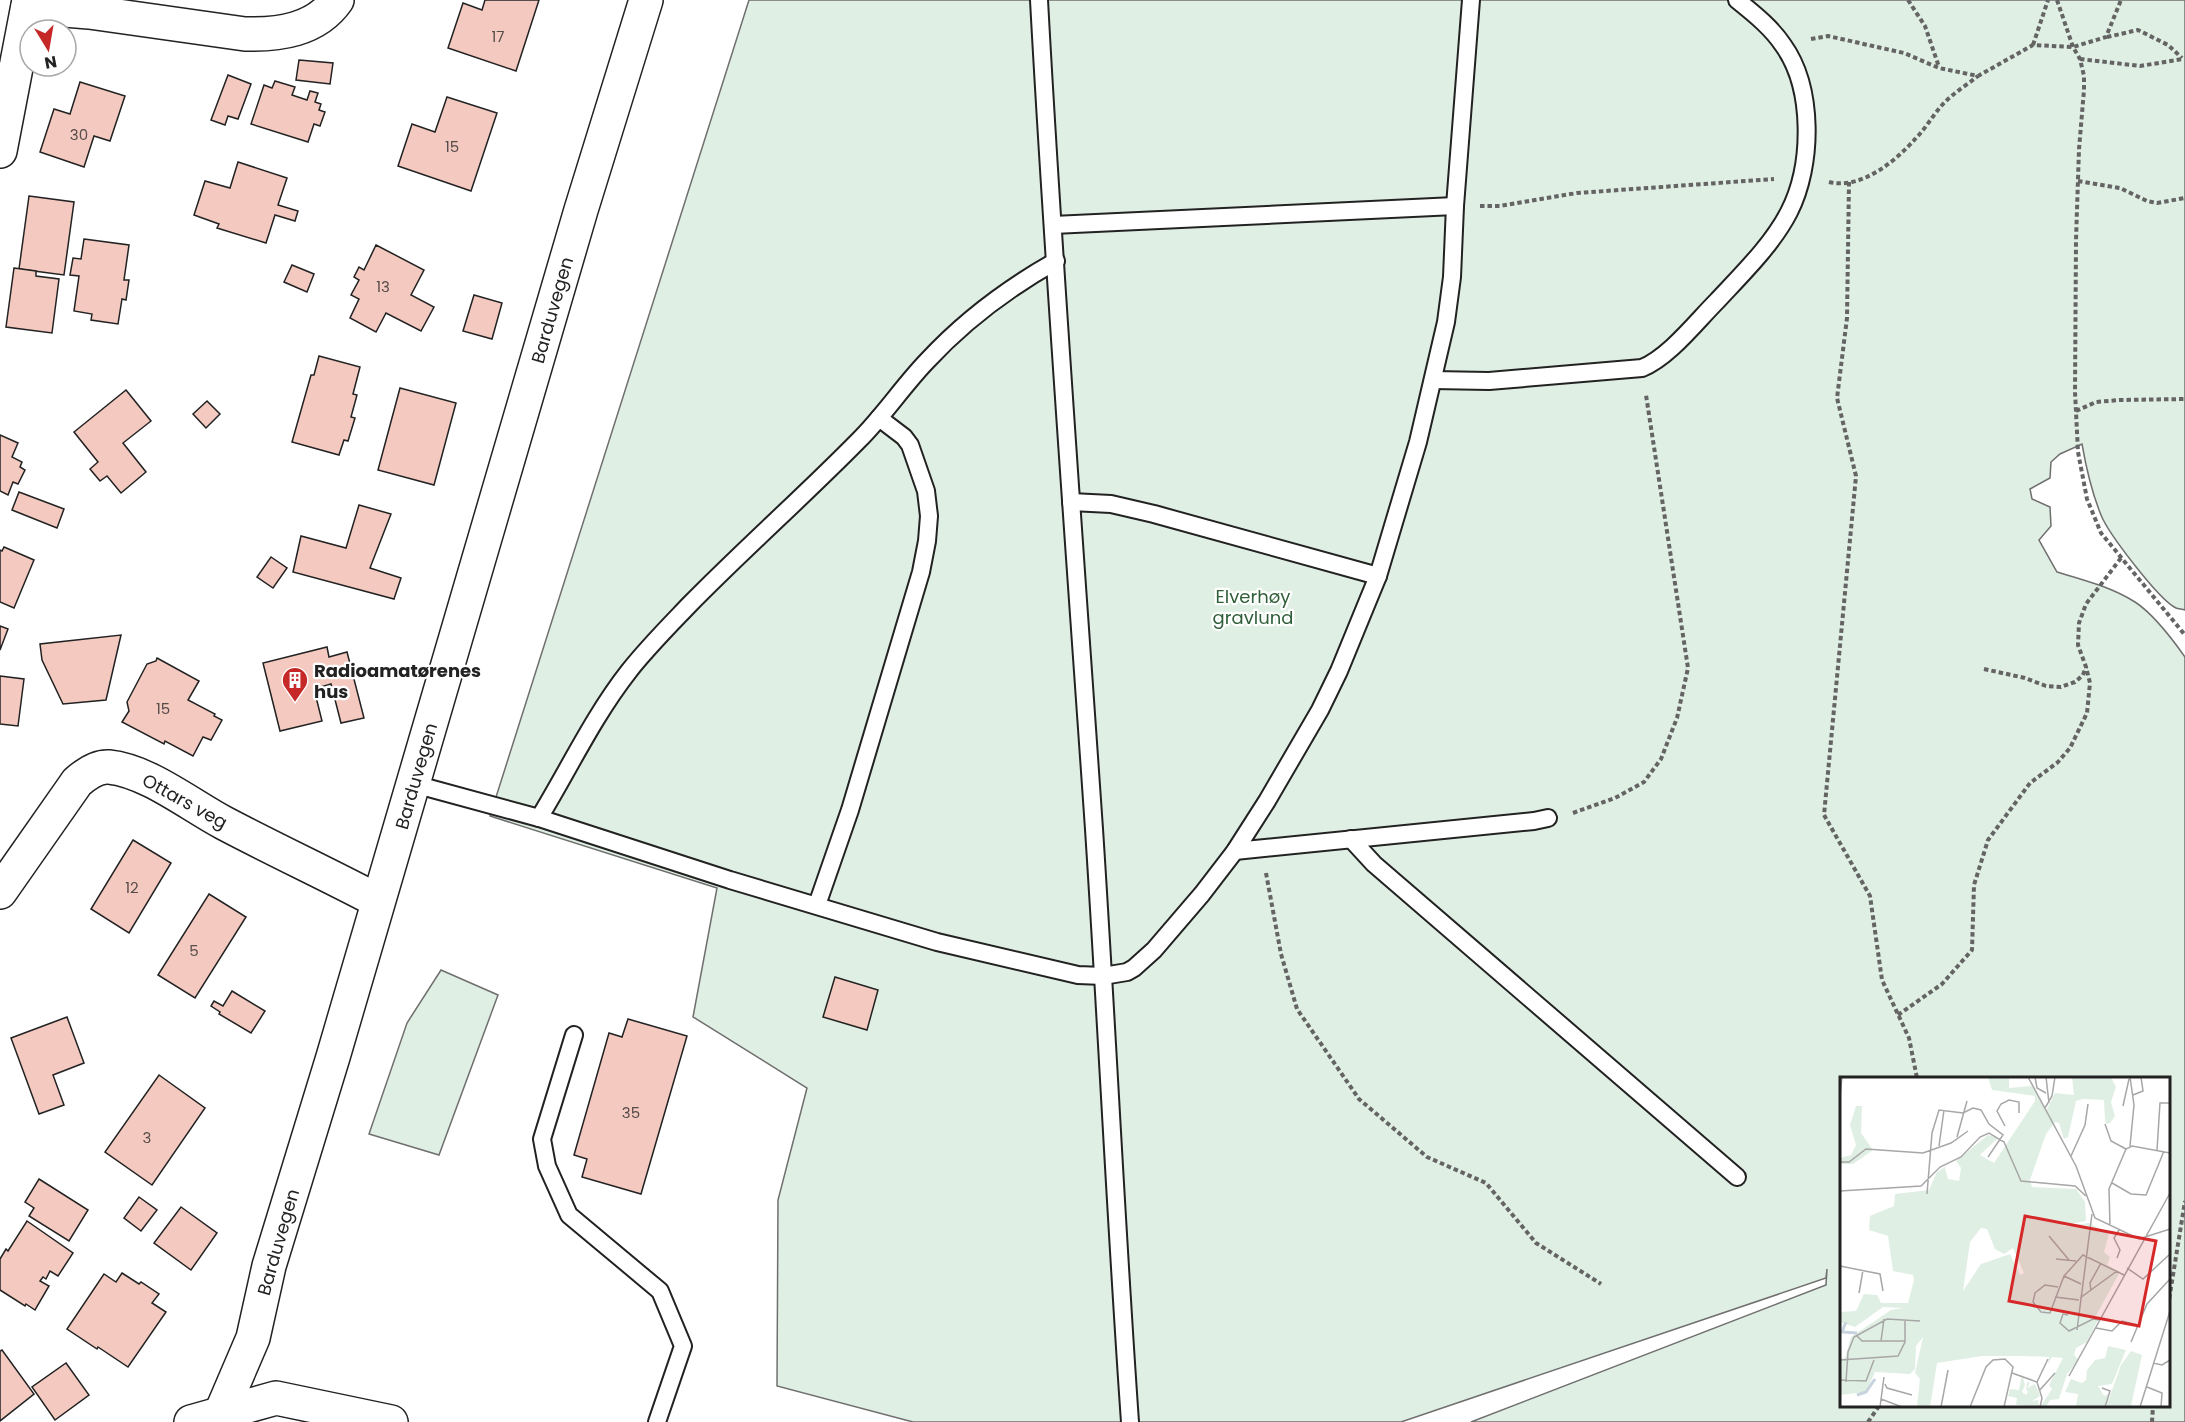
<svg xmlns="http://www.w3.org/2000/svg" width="2185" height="1422" font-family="Poppins,sans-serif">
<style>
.green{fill:#e0efe3;stroke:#6f6f6f;stroke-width:1.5;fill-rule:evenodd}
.building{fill:#f3c9c0;stroke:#222;stroke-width:1.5}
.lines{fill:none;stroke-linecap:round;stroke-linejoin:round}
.lane-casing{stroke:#222;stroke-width:20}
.street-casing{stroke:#222;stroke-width:36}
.path{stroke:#646464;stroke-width:4;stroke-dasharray:4.5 3;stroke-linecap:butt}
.lane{stroke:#fff;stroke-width:16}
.street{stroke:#fff;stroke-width:33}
.labels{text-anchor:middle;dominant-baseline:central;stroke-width:4.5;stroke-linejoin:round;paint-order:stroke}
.number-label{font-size:15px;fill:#564c4a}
.street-label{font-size:18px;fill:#222;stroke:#fff}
.park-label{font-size:18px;fill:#2f5e38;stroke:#fff}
.poi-label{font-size:18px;font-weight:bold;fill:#222;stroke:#fff;text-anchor:start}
.inset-river{fill:none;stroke:#c7d3dd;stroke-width:3}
.inset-road{fill:none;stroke:#a7a7a7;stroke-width:1.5}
.view{fill:#d62828;fill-opacity:0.15;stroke:#d62828;stroke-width:3}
.inset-edge{fill:none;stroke:#222;stroke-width:3}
</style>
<rect width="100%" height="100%" fill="#fff"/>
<g class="green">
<path d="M749 0H2185V610C2183 609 2178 609 2176 608 2159 600 2108 533 2101 515 2092 493 2086 467 2082 444L2060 454 2051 462 2050 478 2030 489 2032 499 2050 507 2051 526 2039 540 2057 572C2084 580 2111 587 2135 602 2152 613 2173 640 2185 657V1422H1471L1826 1285 1827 1269 1826 1278 1401 1422H913L777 1386 778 1200 807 1088 693 1017 717 888 490 816ZM1842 1078H2168V1406H1842Z"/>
<path d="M441 970 498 995 439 1155 369 1134 407 1023Z"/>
</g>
<g class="building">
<path d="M485 0H539L516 71 448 48 463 3 482 10Z"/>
<path d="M299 60 333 63 330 84 296 80Z"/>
<path d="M228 75 251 84 238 119 228 116 225 125 211 120Z"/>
<path d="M275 81 295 87 292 95 307 100 310 91 318 93 315 102 321 104 319 110 325 112 320 126 314 124 308 142 251 124 264 85 272 88Z"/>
<path d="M80 82 125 96 110 141 94 136 84 167 40 152 54 109 70 114Z"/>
<path d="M447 97 497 113 471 191 398 166 412 124 435 132Z"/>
<path d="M238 162 287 178 278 205 298 211 295 221 275 215 266 243 217 228 219 224 194 215 205 181 230 188Z"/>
<path d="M29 196 74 202 64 275 19 269Z"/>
<path d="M84 239 129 245 124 280H129L126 300 122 299 118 324 91 320 92 314 74 311 79 276 70 275 73 258 81 259Z"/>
<path d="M376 245 424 270 411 295 434 307 421 331 386 313 376 332 350 318 359 299 351 295 359 280 354 277 359 267 364 270Z"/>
<path d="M292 265 314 274 307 292 284 282Z"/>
<path d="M14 268 36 271V276L59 279 52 333 6 327Z"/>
<path d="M474 295 502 303 492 339 463 331Z"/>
<path d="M319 356 360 367 353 394 357 395 351 417 355 418 348 441 344 440 339 455 292 442 311 375H314Z"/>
<path d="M400 388 456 403 434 485 378 470Z"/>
<path d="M126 390 151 421 123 443 146 472 121 493 107 476 100 481 90 469 98 462 74 432Z"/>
<path d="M207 401 220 414 206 428 193 414Z"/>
<path d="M0 435 18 443 12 457 22 462 20 467 25 470 18 484 13 482 8 495 0 491Z"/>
<path d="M19 492 64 509 57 528 12 510Z"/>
<path d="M359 505 391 514 370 568 401 578 394 599 293 572 301 536 346 548Z"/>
<path d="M4 547 34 560 14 608 0 602V550L2 551Z"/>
<path d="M271 557 287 568 273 588 257 577Z"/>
<path d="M0 626 8 629 0 650Z"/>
<path d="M121 635 106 700 63 704 42 660 40 644Z"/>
<path d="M327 647 329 657 347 652 364 718 341 723 331 684 314 689 322 721 280 731 263 663Z"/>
<path d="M157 658 199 681 188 700 215 714 214 716 222 720 211 740 203 737 193 756 165 741 164 744 122 722 129 711 127 702 147 664 156 661Z"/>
<path d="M0 676 24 679 18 726 0 724Z"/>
<path d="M133 840 171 863 129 933 91 909Z"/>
<path d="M209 894 246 917 195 998 158 975Z"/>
<path d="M835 977 878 990 867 1030 823 1017Z"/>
<path d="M232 991 265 1011 251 1033 219 1014 220 1012 211 1006 214 1001 223 1006Z"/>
<path d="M67 1017 84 1063 53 1075 64 1105 39 1114 11 1038Z"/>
<path d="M628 1019 687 1036 641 1194 582 1177 587 1159 574 1155 609 1033 622 1037Z"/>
<path d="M159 1075 205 1108 152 1185 105 1152Z"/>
<path d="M39 1179 88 1210 69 1241 29 1216 34 1208 25 1202Z"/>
<path d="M139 1197 157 1210 141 1231 124 1218Z"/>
<path d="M181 1207 217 1233 191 1270 154 1243Z"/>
<path d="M27 1221 73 1253 58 1276 50 1271 46 1279 43 1277 40 1281 49 1286 35 1310 26 1304 25 1306 0 1290V1259L6 1249 8 1251Z"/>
<path d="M122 1273 139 1284 141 1282 159 1294 152 1303 166 1312 128 1367 98 1347 97 1349 67 1329 104 1274 116 1282Z"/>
<path d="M2 1350 34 1394 0 1421V1351Z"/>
<path d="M66 1363 89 1395 55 1420 32 1387Z"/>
</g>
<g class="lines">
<g class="lane-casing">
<g id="lane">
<path d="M1039 0C1054 276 1075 553 1094 829 1107 1027 1116 1224 1130 1422"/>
<path d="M1053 225 1455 206"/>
<path d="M1433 380 1489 381 1642 368C1669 357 1696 322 1717 301 1742 274 1772 245 1789 212 1813 165 1814 88 1783 45 1771 27 1753 13 1737 0"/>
<path d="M1071 502 1111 504 1154 514 1378 576"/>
<path d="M414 784 539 818 730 880 937 942 1078 975 1103 976 1127 972 1134 968 1154 950 1202 894 1235 851 1267 801 1320 710 1339 671 1378 576 1418 442 1446 322 1452 277 1455 206 1471 0"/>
<path d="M539 818C569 769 593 717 629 671 647 648 669 626 690 604 745 548 804 496 859 440 884 415 903 386 927 361 965 320 1008 288 1056 261"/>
<path d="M1351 839 1374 864 1737 1177"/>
<path d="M1235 851 1534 821 1548 818"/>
<path d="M817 905 850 810 921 572 927 541 929 516 926 491 910 445 904 437 879 418"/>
<path d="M574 1035 542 1139 547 1166 569 1215 660 1291 683 1346 657 1422"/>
</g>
</g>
<g class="street-casing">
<g id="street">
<path d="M28 7 89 12 245 34C279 35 316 30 337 0"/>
<path d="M0 151 29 0"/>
<path d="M0 892 77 782C86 774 97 766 109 767 148 771 190 805 224 823 275 850 327 874 378 901"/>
<path d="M191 1422 276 1398 391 1422"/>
<path d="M217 1422 253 1338 269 1266 333 1057 581 210 646 0"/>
</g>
</g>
<g class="path">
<path d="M1908 0 1925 26 1939 67"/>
<path d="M2057 0 2073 47 2080 59 2084 76V90L2079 149 2076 240 2075 392 2078 452 2087 499 2101 533 2185 635"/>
<path d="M2107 37 2138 30 2168 45 2182 58"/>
<path d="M1811 39 1828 36 1904 53 1939 68 1978 76 2033 45 2073 47 2106 37 2121 0"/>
<path d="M2033 45 2048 0"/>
<path d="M2080 59 2140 66 2183 59"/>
<path d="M2078 181 2120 188 2147 201 2157 203 2185 198"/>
<path d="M1829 182C1861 190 1896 161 1916 138 1927 127 1934 113 1945 102 1955 92 1968 84 1978 76"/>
<path d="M1849 182 1847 318 1837 398 1856 476 1824 815 1870 896 1882 980 1909 1038 1917 1078"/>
<path d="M1480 206H1500L1577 193 1774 179"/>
<path d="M2076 411 2096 402 2119 400 2185 399"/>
<path d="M1984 669 2025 678 2046 686 2061 687 2075 682 2083 675 2086 667 2078 645 2079 623 2086 604 2121 558"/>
<path d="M1573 813 1615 798 1644 782 1661 759 1677 718 1688 668 1646 395"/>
<path d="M1266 873 1281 954 1297 1009 1359 1099 1427 1157 1486 1183 1536 1243 1601 1284"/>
<path d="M1898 1015 1942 984 1972 950 1974 885 1988 840 2030 783 2058 762 2070 748 2087 713 2090 683 2086 667"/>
<path d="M2168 1306 2185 1201"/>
<path d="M1868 1422 1879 1406"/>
<path d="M2152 1422 2153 1406"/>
</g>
<use href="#lane" class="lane"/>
<use href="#street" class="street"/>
</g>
<defs>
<g id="building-pin" transform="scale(1.35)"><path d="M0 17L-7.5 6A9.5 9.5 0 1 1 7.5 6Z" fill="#c62828" stroke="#fff"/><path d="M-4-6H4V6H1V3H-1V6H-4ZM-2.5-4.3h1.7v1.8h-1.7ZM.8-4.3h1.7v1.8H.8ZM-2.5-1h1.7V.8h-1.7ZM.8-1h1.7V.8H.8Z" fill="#fff"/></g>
</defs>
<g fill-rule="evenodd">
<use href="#building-pin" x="295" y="680"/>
</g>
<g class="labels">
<g class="number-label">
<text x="498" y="36">17</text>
<text x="79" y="134">30</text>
<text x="452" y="146">15</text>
<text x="383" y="286">13</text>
<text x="163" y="708">15</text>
<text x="132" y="887">12</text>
<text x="194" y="950">5</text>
<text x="631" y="1112">35</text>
<text x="147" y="1137">3</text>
</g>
<g class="street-label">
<text transform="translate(552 310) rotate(-74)">Barduvegen</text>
<text transform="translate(416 776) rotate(-74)">Barduvegen</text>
<text transform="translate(185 801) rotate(29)">Ottars veg</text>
<text transform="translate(278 1242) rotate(-74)">Barduvegen</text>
</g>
<g class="park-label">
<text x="1253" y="596">Elverhøy<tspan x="1253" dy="21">gravlund</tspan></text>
</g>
<g class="poi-label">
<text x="314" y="670">Radioamatørenes<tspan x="314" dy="21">hus</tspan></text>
</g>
</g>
<g transform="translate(1840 1077)">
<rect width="330" height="330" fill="#fff"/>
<path d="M148 0H169V11L192 9 206 34 215 16 234 18 232 0H271L276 10 271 25 275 39 270 46 266 47 265 42 264 23 243 22 236 24 228 60 224 62 219 46 215 45 206 57 190 103 192 110 236 112 245 125 246 144 216 150 249 146 269 157 264 175 270 180 267 188 280 195 254 242 258 243 247 265 236 271 234 278 239 283 227 297 219 322 210 323 206 330H200L212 312 209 308 223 281 212 280 208 287 209 280 183 279H142L97 286 90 330H77L80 302 75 296 83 260 76 269 75 292 70 297 35 295 26 315 0 318V282L5 281 11 260 51 233 63 231 43 230 15 250 0 245V235L16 234 24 217 37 218 41 226H68L74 203 73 198 53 194 48 159 29 153 30 139 54 129 55 117 89 113 97 95 110 87 105 91 108 102 119 104 121 91 116 84 148 58 158 61 140 78 154 86 195 24V19L152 13ZM141 151 147 152 155 172 164 177 173 171 184 196 180 198 170 177 141 187 123 214 130 165ZM16 29H22L21 56 33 73 13 87H0V81L11 78 16 68 10 48ZM268 269 286 273 272 307 258 309 264 319 268 317 265 330H236L238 317 225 315 231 302 242 306 246 303 247 293 255 283 265 281ZM291 274 302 278 291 329 266 330 281 288ZM182 297 185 308 182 315 186 318 188 315 186 312 187 305 190 306 187 311 195 307 200 319 192 324 198 323 199 330 176 328 177 321 168 319 170 312 179 313Z" fill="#e0efe3" fill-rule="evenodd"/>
<path class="inset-river" d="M6 245 2 255 17 256M17 318 26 315 35 302"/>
<path class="inset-road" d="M188 0 236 89 255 141 299 162 330 152M195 0 197 11 206 16M206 0 209 26M293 18 303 14 301 0M0 19 2 0M283 29 289 2M205 31 212 19 215 0M265 47 271 64 286 72M165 49 157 34 161 27 169 23 179 25V36M117 60 127 24M99 69 104 33M290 69 294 28 290 0M317 73 320 26H330M231 79 245 48 248 27M0 85H9L26 72 83 76 111 66 128 54M272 106 291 117 306 118 324 74M0 114 81 109 100 90 121 80 140 60 149 56 164 65 181 104 235 109 246 119M87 117 92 56 99 33 123 36 133 31 141 33 149 47 163 58 148 80M270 149 269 112 286 72 292 69 330 76M209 159 229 183M277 181 280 173 274 161 279 153M216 182 236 184M0 189 40 197 43 214M287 191 303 202 330 177M224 199 241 207M218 210 205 208 195 216 193 225 201 235 210 236 224 199 243 178 284 198M251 214 250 206 261 186M19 216 23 193M215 220 239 223M240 221 277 194M228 238 223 237 220 246 229 254 253 242 260 243M256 251 272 254 282 244 298 248M237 253 252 137M17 259 22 264H65M41 264 44 242M291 265 307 227 330 202M0 283 58 279 65 265V243M313 286 322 288 330 283M172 296 197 305M229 299 330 116M0 303 26 304 34 283M6 305 8 275 14 260 47 242 80 244M45 307 47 311 72 318M307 310 322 316 321 330M262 311 270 314 265 330M199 314 215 296M41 322 62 330M40 330 44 300M101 330 108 293M130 330 146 290 153 283 165 282 173 290 164 330M200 330 202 321 197 305 208 282M300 330 330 234"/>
<path class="view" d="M185 139 316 164 299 249 169 224Z"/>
<rect width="330" height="330" class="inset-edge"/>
</g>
<g transform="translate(48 48) rotate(169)"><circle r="28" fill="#ffffff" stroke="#a7a7a7" stroke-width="1.5"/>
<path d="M0-4.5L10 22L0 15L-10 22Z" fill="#c62828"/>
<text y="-9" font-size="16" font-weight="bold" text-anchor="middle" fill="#222222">N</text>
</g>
</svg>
